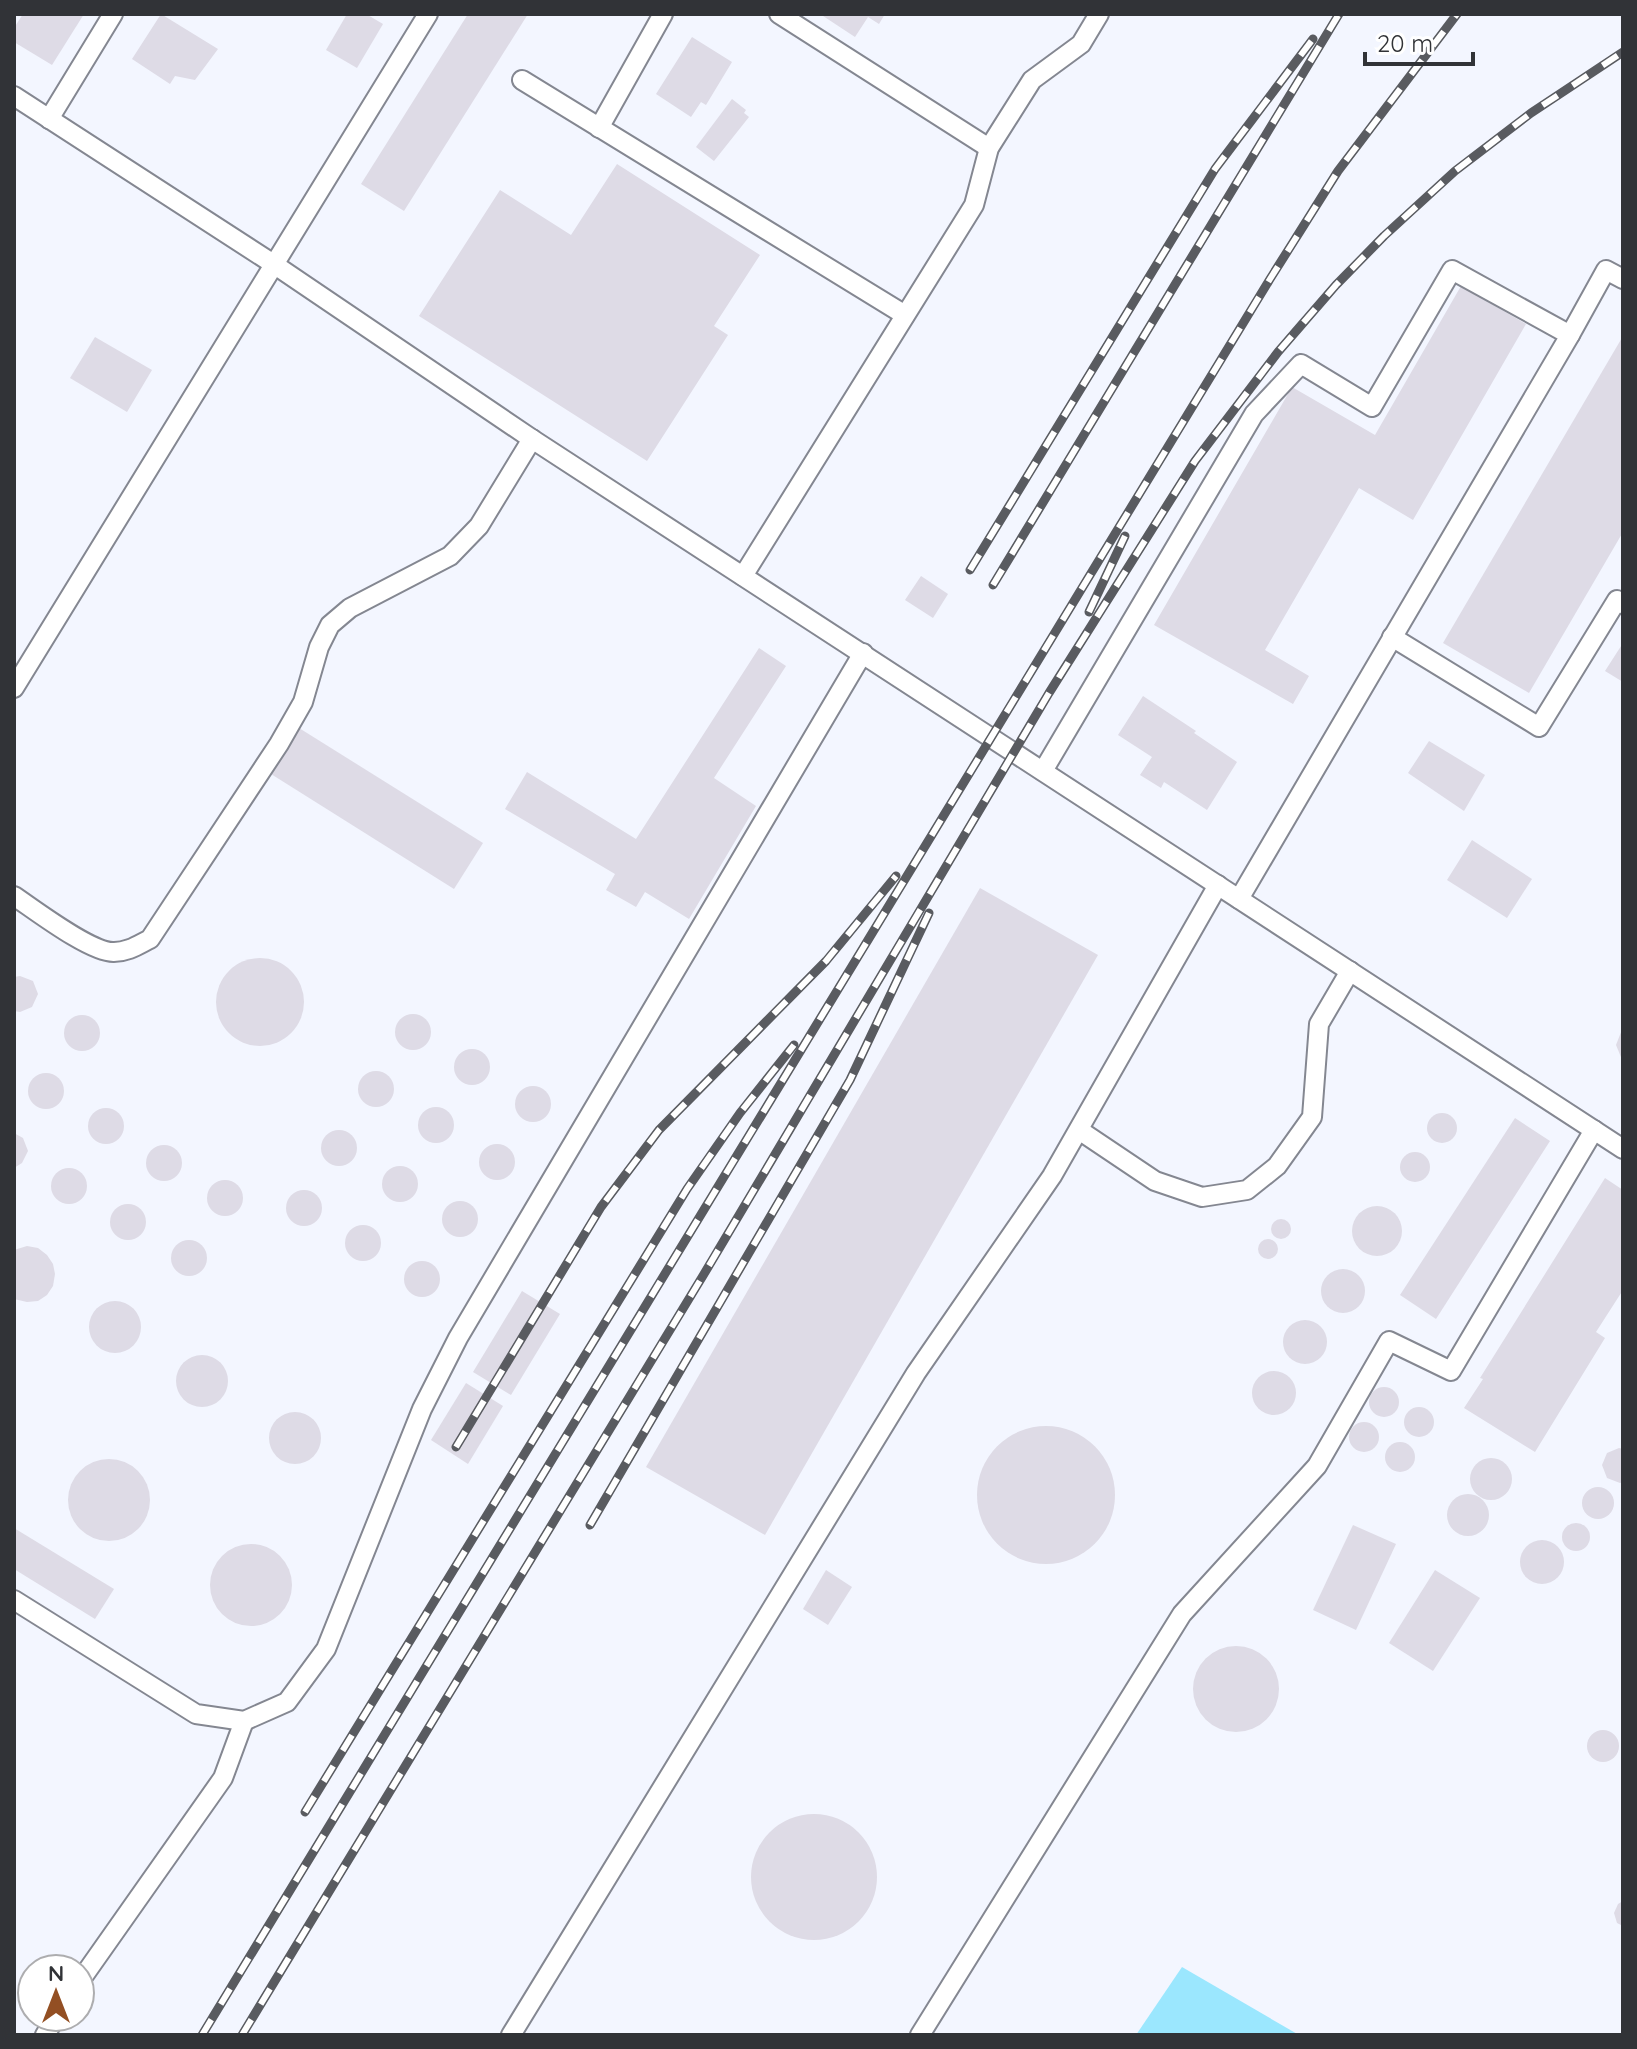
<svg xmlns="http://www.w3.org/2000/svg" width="1637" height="2049" font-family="Quicksand,sans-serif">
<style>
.water{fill:#9be7fe}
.building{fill:#dedbe6}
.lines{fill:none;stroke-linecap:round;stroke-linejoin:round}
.service-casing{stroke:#848791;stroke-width:22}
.service{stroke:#fff;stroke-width:18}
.rail-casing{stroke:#595b60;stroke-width:9}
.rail{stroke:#fff;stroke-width:6;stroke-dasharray:18;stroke-linecap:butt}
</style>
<rect width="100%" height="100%" fill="#f3f6ff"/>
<path class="water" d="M1182 1967 1299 2035H1136Z"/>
<g class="building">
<path d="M23 14H84L52 65 14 42V28Z"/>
<path d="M161 14 218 49 195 80 175 76 170 84 132 59Z"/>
<path d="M347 14H366L383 24 357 68 326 50Z"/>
<path d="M468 14H528L404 211 361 184Z"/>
<path d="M820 14H885L879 24 868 17 855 37Z"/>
<path d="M692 37 732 62 706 105 701 102 691 117 656 94Z"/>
<path d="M732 99 746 110 744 113 749 117 714 161 696 147Z"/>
<path d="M617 164 760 255 714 326 728 335 647 461 419 316 500 190 571 235Z"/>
<path d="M1461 286 1526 324 1413 520 1359 488 1265 650 1309 676 1293 704 1154 625 1292 387 1375 435Z"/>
<path d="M1623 336V532L1529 693 1443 643Z"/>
<path d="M95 337 152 370 127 412 70 378Z"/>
<path d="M921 576 948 594 933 618 905 600Z"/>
<path d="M1623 643V682L1605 671Z"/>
<path d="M759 648 786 666 714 778 756 806 689 919 645 892 636 907 606 890 615 874 505 809 527 772 636 839Z"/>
<path d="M1143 696 1196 731 1194 733 1237 762 1207 810 1164 782 1161 788 1140 775 1152 757 1118 735Z"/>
<path d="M299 728 483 843 454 889 271 774Z"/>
<path d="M1429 741 1485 775 1464 811 1408 773Z"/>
<path d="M1472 840 1532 879 1507 918 1447 880Z"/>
<path d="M980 888 1098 955 765 1535 646 1467Z"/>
<circle cx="260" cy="1002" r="44"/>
<path d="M20 976 33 981 38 994 32 1007 20 1012 14 1011V977Z"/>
<circle cx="413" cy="1032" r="18"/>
<circle cx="82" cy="1033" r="18"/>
<path d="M1623 1027V1062L1616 1045Z"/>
<circle cx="472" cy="1067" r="18"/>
<circle cx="376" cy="1089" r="18"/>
<circle cx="46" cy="1091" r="18"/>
<circle cx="533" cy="1104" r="18"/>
<circle cx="436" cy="1125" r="18"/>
<circle cx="106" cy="1126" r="18"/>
<circle cx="1442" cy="1128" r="15"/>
<path d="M1515 1118 1550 1141 1436 1319 1400 1295Z"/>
<circle cx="339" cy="1148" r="18"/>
<path d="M14 1133 23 1138 28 1151 22 1163 14 1168Z"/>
<circle cx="497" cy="1162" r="18"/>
<circle cx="164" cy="1163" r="18"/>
<circle cx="1415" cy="1167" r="15"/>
<circle cx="400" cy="1184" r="18"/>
<circle cx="69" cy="1186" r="18"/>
<path d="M1605 1178 1623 1190V1290L1596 1332 1605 1338 1535 1452 1464 1408 1483 1379 1480 1378Z"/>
<circle cx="225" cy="1198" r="18"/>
<circle cx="304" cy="1208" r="18"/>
<circle cx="460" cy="1219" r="18"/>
<circle cx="128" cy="1222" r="18"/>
<circle cx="1377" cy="1231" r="25"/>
<circle cx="1281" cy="1229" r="10"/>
<circle cx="363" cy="1243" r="18"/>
<circle cx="1268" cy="1249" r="10"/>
<circle cx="189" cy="1258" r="18"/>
<path d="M27 1246 38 1248 47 1255 53 1264 55 1274 53 1286 47 1295 38 1301 27 1302 14 1299V1250Z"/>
<circle cx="422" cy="1279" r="18"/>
<circle cx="1343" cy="1291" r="22"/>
<path d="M522 1291 560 1314 511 1395 473 1372Z"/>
<circle cx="115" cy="1327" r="26"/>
<circle cx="1305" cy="1342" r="22"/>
<circle cx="202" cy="1381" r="26"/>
<circle cx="1274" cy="1393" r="22"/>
<path d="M466 1383 503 1406 468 1464 431 1440Z"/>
<circle cx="1384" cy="1402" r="15"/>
<circle cx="1419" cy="1422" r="15"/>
<circle cx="295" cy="1438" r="26"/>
<circle cx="1364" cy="1437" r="15"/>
<circle cx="1046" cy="1495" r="69"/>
<circle cx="1400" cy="1457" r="15"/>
<path d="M1619 1448 1623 1449V1482L1620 1483 1607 1478 1602 1465 1607 1453Z"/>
<circle cx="1491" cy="1479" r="21"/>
<circle cx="109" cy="1500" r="41"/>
<circle cx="1598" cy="1503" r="16"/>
<circle cx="1468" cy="1515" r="21"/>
<circle cx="1576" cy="1537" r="14"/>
<path d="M1353 1525 1396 1544 1356 1630 1313 1610Z"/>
<path d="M14 1528 114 1589 95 1619 14 1569Z"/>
<circle cx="1542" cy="1562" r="22"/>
<circle cx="251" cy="1585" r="41"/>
<path d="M826 1570 852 1587 828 1625 803 1609Z"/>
<path d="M1435 1570 1480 1598 1433 1671 1389 1643Z"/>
<circle cx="1236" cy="1689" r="43"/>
<circle cx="1603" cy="1746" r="16"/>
<circle cx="814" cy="1877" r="63"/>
<path d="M1623 1901V1926L1617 1923 1614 1913 1618 1904Z"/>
</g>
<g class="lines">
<g class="service-casing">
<g id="service">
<path d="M779 14 989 148"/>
<path d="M522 80 905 315"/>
<path d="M14 96 275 265 532 439 1623 1149"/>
<path d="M49 119 113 14"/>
<path d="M599 128 663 14"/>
<path d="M1570 335 1606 270 1623 279"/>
<path d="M743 576 974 205 989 148 1032 80 1081 44 1099 14"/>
<path d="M1392 637 1539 727 1617 600 1623 604"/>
<path d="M14 688 428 14"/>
<path d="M1043 771 1254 414 1301 364 1372 407 1452 270 1570 335 1239 899"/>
<path d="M14 896C35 910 91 953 114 952 128 952 138 945 150 939L279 744 303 702 319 647 330 625 350 608 450 556 479 526 532 439"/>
<path d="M1079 1130 1155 1181 1202 1197 1247 1190 1277 1166 1312 1117 1319 1024 1350 971"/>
<path d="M14 1600 196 1714 244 1721 287 1702 326 1649 422 1409 458 1338 863 653"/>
<path d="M80 1981 223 1778 244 1721"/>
<path d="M45 2035 56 2017"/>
<path d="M511 2035 916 1373 1052 1176 1218 885"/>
<path d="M920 2035 1182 1614 1317 1466 1389 1341 1451 1371 1594 1130"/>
</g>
</g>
<use href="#service" class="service"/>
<g class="rail-casing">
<g id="rail">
<path d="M970 570 1215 169 1313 39"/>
<path d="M993 585 1339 14"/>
<path d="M1089 612 1125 536"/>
<path d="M456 1447 601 1207 659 1130 826 961 896 876"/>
<path d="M590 1525 850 1080 929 913"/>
<path d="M305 1812 687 1189 740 1113 794 1045"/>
<path d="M202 2035 1270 279 1338 171 1457 14"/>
<path d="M242 2035 704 1274 1049 693 1195 461 1278 352 1336 285 1384 236 1455 171 1531 113 1623 52"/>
</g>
</g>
<use href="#rail" class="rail"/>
</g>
<rect width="1637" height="2049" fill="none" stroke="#313337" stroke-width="32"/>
<g transform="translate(56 1993)"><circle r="38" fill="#ffffff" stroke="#adadaf" stroke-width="2"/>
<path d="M0-6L14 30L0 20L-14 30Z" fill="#934f23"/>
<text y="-12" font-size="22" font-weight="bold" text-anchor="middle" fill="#313337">N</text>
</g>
<path d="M1365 52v12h108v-12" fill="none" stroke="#313337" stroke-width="4"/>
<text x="1377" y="52" font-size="24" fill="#313337" stroke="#ffffff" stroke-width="6" paint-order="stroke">20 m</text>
</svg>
